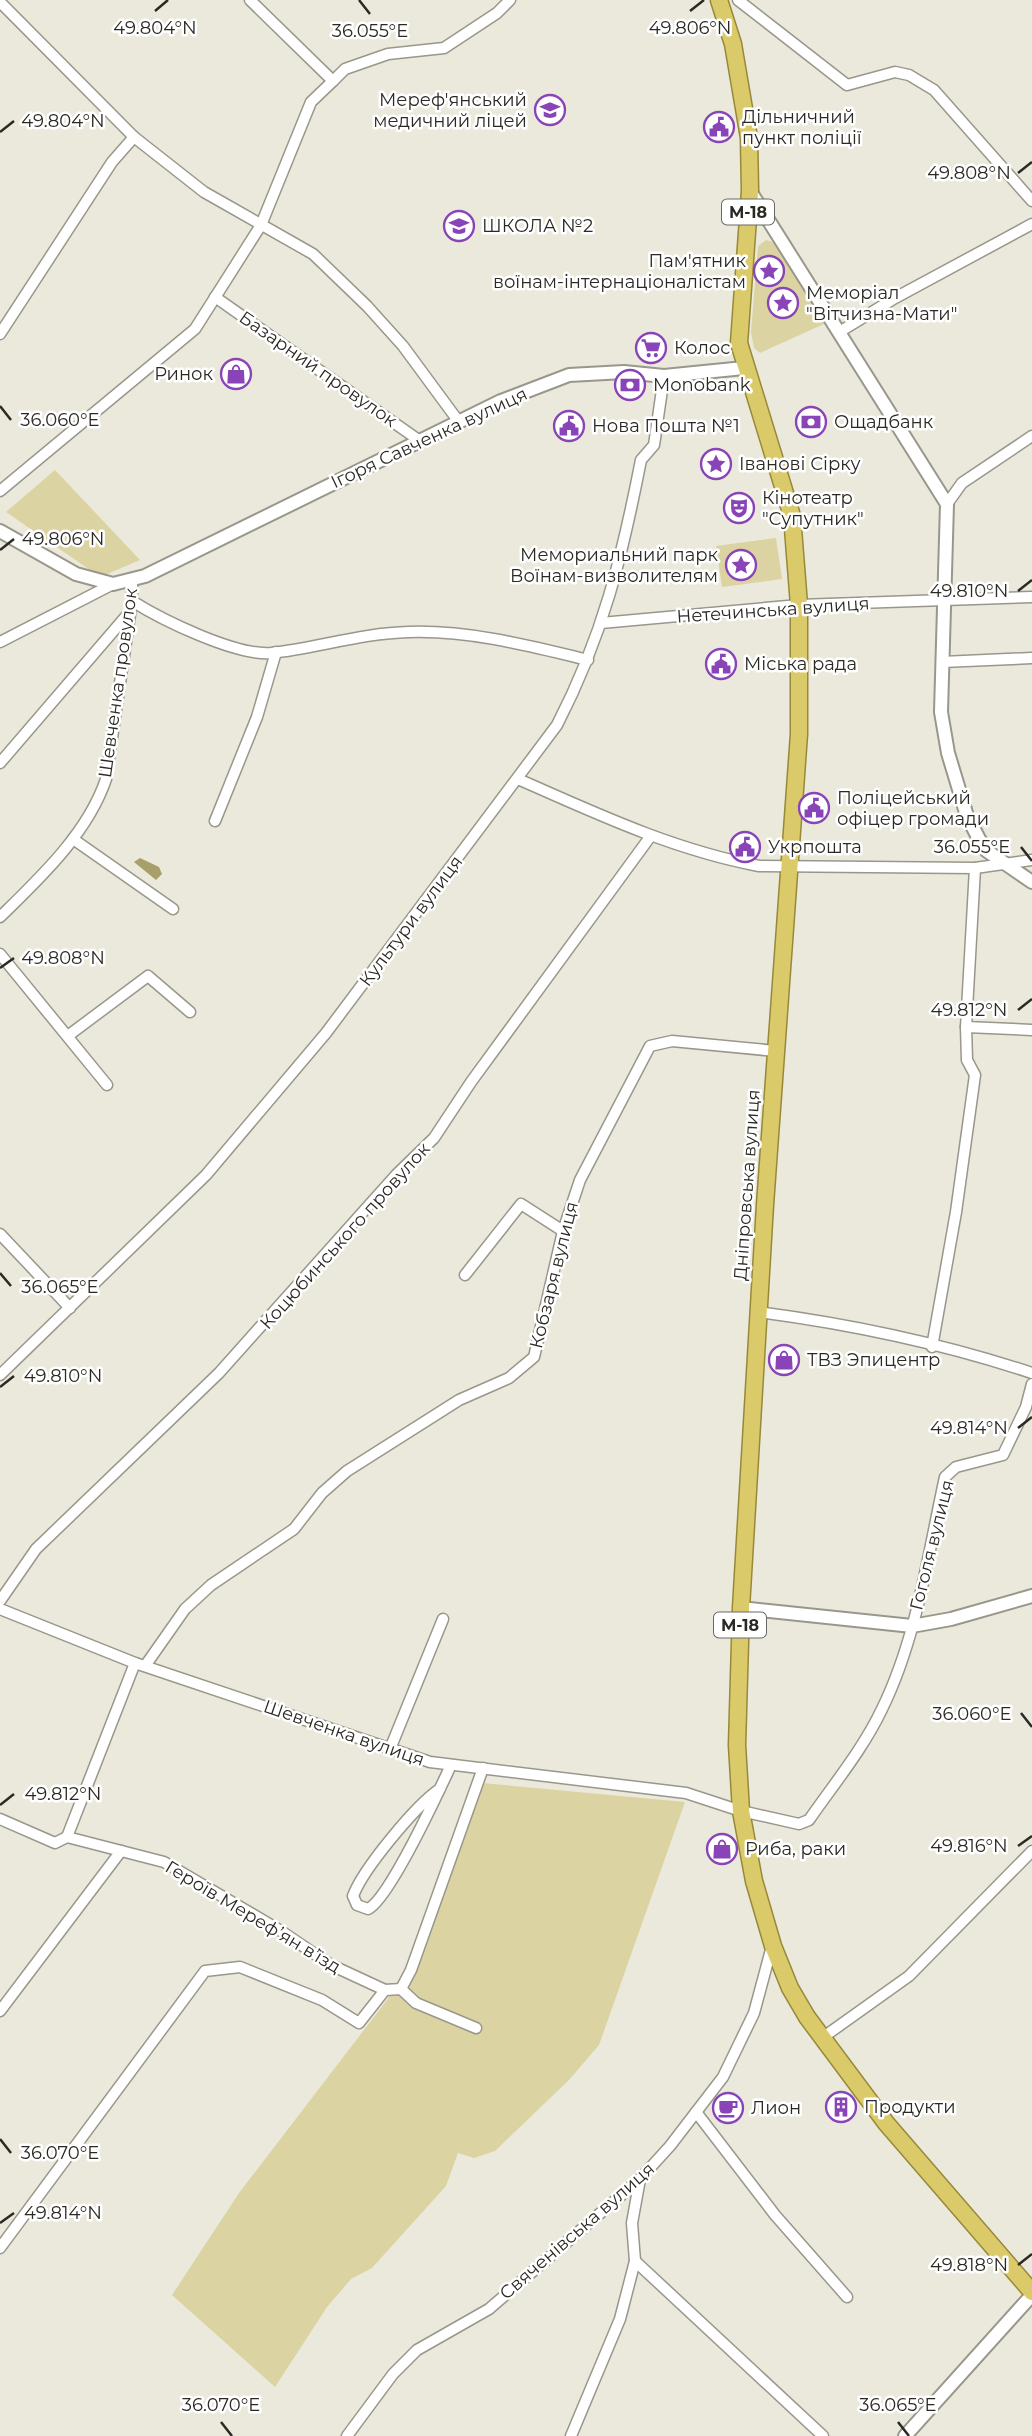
<svg xmlns="http://www.w3.org/2000/svg" width="1032" height="2436" font-family="Montserrat,sans-serif">
<style>
.green{fill:#dcd3a2}
.water{fill:#a99f69}
.lines{fill:none;stroke-linecap:round;stroke-linejoin:round}
.minor-casing{stroke:#99978b;stroke-width:13}
.tertiary-casing{stroke:#99978b;stroke-width:16}
.trunk-casing{stroke:#978939;stroke-width:19}
.minor{stroke:#fff;stroke-width:10}
.tertiary{stroke:#fff;stroke-width:12}
.trunk{stroke:#dbca6a;stroke-width:16}
.ticks{fill:none;stroke:#2a2924;stroke-width:2.5}
.labels{text-anchor:middle;dominant-baseline:central;stroke-width:5;stroke-linejoin:round;paint-order:stroke}
.shield{fill:#fff;stroke:#6a6966;stroke-width:2}
.shield-label{font-size:16px;font-weight:bold;fill:#2a2924}
.poi-label{font-size:18px;fill:#2a2924;stroke:#fff;text-anchor:start}
.street-label{font-size:18px;fill:#2a2924;stroke:#fff}
.ticks-label{font-size:18px;text-anchor:middle;fill:#2a2924;stroke:#fff;stroke-width:5;stroke-linejoin:round;paint-order:stroke}
</style>
<rect width="100%" height="100%" fill="#ebe9dc"/>
<g class="green">
<path d="M766 240 776 243 824 324 760 353 754 348 751 332 758 246Z"/>
<path d="M55 470 140 560 105 575 90 570 6 512Z"/>
<path d="M776 538 782 579 722 587 716 546Z"/>
<path d="M482 1783 685 1802 599 2045 569 2080 495 2151 474 2158 458 2153 446 2186 372 2268 351 2279 327 2307 275 2387 172 2295 239 2193 390 1996 407 1994Z"/>
</g>
<path class="water" d="M140 858 159 867 162 874 156 880 134 862Z"/>
<g class="lines">
<g class="minor-casing">
<g id="minor">
<path d="M250 0 333 81"/>
<path d="M738 0 847 85 895 72 909 75 934 90 1032 201"/>
<path d="M0 2 134 137 204 192 313 254 367 306 403 346 459 422"/>
<path d="M215 297 420 441"/>
<path d="M841 331 895 298 1032 224"/>
<path d="M0 334 112 162 134 137"/>
<path d="M0 491 195 329 261 225 311 102 333 81 345 69 388 54 444 48 497 13 510 0"/>
<path d="M947 504 962 483 1032 436"/>
<path d="M132 601C162 620 236 656 271 653 317 648 362 633 409 632 469 630 530 646 588 660"/>
<path d="M601 623 799 605 1032 597"/>
<path d="M0 642 113 584"/>
<path d="M942 662 1032 658"/>
<path d="M0 763 128 614"/>
<path d="M518 779C597 814 674 850 759 866L975 868 1032 860"/>
<path d="M215 821 257 717 276 652"/>
<path d="M73 839 173 909"/>
<path d="M975 868 966 1027 1032 1030"/>
<path d="M0 917C40 878 88 833 106 779L132 601V579"/>
<path d="M0 954 107 1085"/>
<path d="M69 1035 148 976 190 1012"/>
<path d="M0 1234 70 1308"/>
<path d="M465 1275 521 1204 563 1231"/>
<path d="M758 1312C850 1324 944 1344 1032 1373"/>
<path d="M932 1347 956 1212 975 1075 967 1060 966 1027"/>
<path d="M0 1375 206 1175 326 1033 557 725C603 636 622 557 641 460L654 445 664 376"/>
<path d="M0 1601 36 1549 219 1373 396 1175 434 1138 471 1082 650 837"/>
<path d="M0 1609 135 1663 430 1762 686 1793 741 1811 799 1824 809 1820C834 1784 863 1749 882 1709 917 1638 928 1554 945 1477L956 1467 1003 1455 1026 1407 1032 1384"/>
<path d="M145 1666 185 1609 211 1585 294 1529 322 1493 347 1471 459 1400 509 1378 534 1357 563 1231 580 1180 650 1046 672 1041 776 1051"/>
<path d="M390 1749 443 1619"/>
<path d="M440 1789C416 1805 363 1869 353 1896L357 1905 368 1909C389 1899 439 1791 451 1765"/>
<path d="M0 1819 55 1843 67 1837 164 1862 281 1931 331 1965 385 1990 401 1989 411 1970 483 1768"/>
<path d="M67 1837 135 1663"/>
<path d="M401 1989 416 2003 476 2028"/>
<path d="M0 2011 121 1851"/>
<path d="M822 2038 909 1976 1032 1851"/>
<path d="M696 2112 775 2215 847 2297"/>
<path d="M0 2248 205 1971 240 1967 322 2000 359 2023 385 1990"/>
<path d="M635 2261 823 2436"/>
<path d="M347 2436 393 2374 417 2350 489 2309 640 2179 670 2146 723 2077 754 2013 772 1946"/>
<path d="M571 2436 620 2319 635 2261 632 2223 640 2179"/>
</g>
</g>
<g class="tertiary-casing">
<g id="tertiary">
<path d="M750 191 947 504 941 712 948 753 967 816 979 839 987 851 1032 882"/>
<path d="M0 531 76 574 113 584 145 576 501 401 569 375 624 372 664 376 744 368"/>
<path d="M741 1608 912 1626 951 1619 1032 1596"/>
<path d="M905 2436 1032 2295"/>
</g>
</g>
<g class="trunk-casing">
<path id="trunk" d="M719 0 733 44 749 138 750 191 739 343 792 516 799 605V734L765 1205 741 1608 737 1745 741 1811 754 1881 773 1946 790 1988 807 2017 886 2123 1032 2292"/>
</g>
<use href="#minor" class="minor"/>
<use href="#tertiary" class="tertiary"/>
<use href="#trunk" class="trunk"/>
</g>
<path class="ticks" d="M359 0 370 14M155 11 168 0M690 11 704 0M0 132 14 121M1018 173 1032 162M0 406 11 420M0 550 14 539M1018 591 1032 580M1021 847 1032 861M0 968 14 958M1018 1010 1032 999M0 1273 11 1286M0 1387 14 1376M1018 1428 1032 1417M1021 1713 1032 1727M0 1805 14 1794M1018 1846 1032 1836M0 2139 11 2153M0 2223 14 2213M1018 2265 1032 2254M221 2422 232 2436M898 2422 909 2436"/>
<defs>
<g id="school-ring" transform="scale(1.575)"><circle r="9.5" fill="#fff" stroke="#8944b7" stroke-width="1.5"/><path d="M0-5L7-2L0 1L-7-2ZM-4 1L0 2.5L4 1V4Q0 6-4 4Z" fill="#8944b7"/></g>
<g id="civic-ring" transform="scale(1.575)"><circle r="9.5" fill="#fff" stroke="#8944b7" stroke-width="1.5"/><path d="M-.6-6.5H3V-4.5H.6V-3L4-1V1h2V6H-6V1h2V-1L-.6-3ZM-1.2 2.5V6h2.4V2.5Z" fill="#8944b7"/></g>
<g id="sight-ring" transform="scale(1.575)"><circle r="9.5" fill="#fff" stroke="#8944b7" stroke-width="1.5"/><path d="M0-6L1.8-2.2L6-1.7L2.9 1.2L3.7 5.4L0 3.3L-3.7 5.4L-2.9 1.2L-6-1.7L-1.8-2.2Z" fill="#8944b7"/></g>
<g id="supermarket-ring" transform="scale(1.575)"><circle r="9.5" fill="#fff" stroke="#8944b7" stroke-width="1.5"/><path d="M-6-5.5h2.5l.6 2H6L4.5 2H-2.5L-4.4-4H-6ZM-1.5 3.2a1.3 1.3 0 1 0 .1 0ZM3 3.2a1.3 1.3 0 1 0 .1 0Z" fill="#8944b7"/></g>
<g id="shop-ring" transform="scale(1.575)"><circle r="9.5" fill="#fff" stroke="#8944b7" stroke-width="1.5"/><path d="M-5-2.5h2.3a2.7 3.5 0 0 1 5.4 0H5L5.5 6h-11ZM-1.5-2.5h3a1.5 2.3 0 0 0-3 0Z" fill="#8944b7"/></g>
<g id="bank-ring" transform="scale(1.575)"><circle r="9.5" fill="#fff" stroke="#8944b7" stroke-width="1.5"/><path d="M-6-4H6V4H-6ZM0-2.3a2.3 2.3 0 1 0 0 4.6a2.3 2.3 0 1 0 0-4.6Z" fill="#8944b7"/></g>
<g id="theatre-ring" transform="scale(1.575)"><circle r="9.5" fill="#fff" stroke="#8944b7" stroke-width="1.5"/><path d="M-5-5.5Q0-4 5-5.5V0Q5 5 0 6Q-5 5-5 0ZM-3.3-2.5H-1v1.5H-3.3ZM1-2.5H3.3v1.5H1ZM-2.8 1Q0 5.5 2.8 1Z" fill="#8944b7"/></g>
<g id="building-ring" transform="scale(1.575)"><circle r="9.5" fill="#fff" stroke="#8944b7" stroke-width="1.5"/><path d="M-4-6H4V6H1V3H-1V6H-4ZM-2.5-4.3h1.7v1.8h-1.7ZM.8-4.3h1.7v1.8H.8ZM-2.5-1h1.7V.8h-1.7ZM.8-1h1.7V.8H.8Z" fill="#8944b7"/></g>
<g id="cafe-ring" transform="scale(1.575)"><circle r="9.5" fill="#fff" stroke="#8944b7" stroke-width="1.5"/><path d="M-5.5-4.5H6V0H3Q3 3.5 0 3.5H-2.5Q-5.5 3.5-5.5 0ZM3-3.2v2h1.7v-2ZM-6 4.5H4V6H-6Z" fill="#8944b7"/></g>
</defs>
<g fill-rule="evenodd">
<use href="#school-ring" x="550" y="110"/>
<use href="#civic-ring" x="719" y="127"/>
<use href="#school-ring" x="459" y="226"/>
<use href="#sight-ring" x="769" y="271"/>
<use href="#sight-ring" x="783" y="303"/>
<use href="#supermarket-ring" x="651" y="348"/>
<use href="#shop-ring" x="236" y="374"/>
<use href="#bank-ring" x="630" y="385"/>
<use href="#bank-ring" x="811" y="422"/>
<use href="#civic-ring" x="569" y="426"/>
<use href="#sight-ring" x="716" y="464"/>
<use href="#theatre-ring" x="739" y="508"/>
<use href="#sight-ring" x="741" y="565"/>
<use href="#civic-ring" x="721" y="664"/>
<use href="#civic-ring" x="814" y="808"/>
<use href="#civic-ring" x="745" y="847"/>
<use href="#shop-ring" x="784" y="1360"/>
<use href="#shop-ring" x="722" y="1849"/>
<use href="#building-ring" x="841" y="2107"/>
<use href="#cafe-ring" x="728" y="2108"/>
</g>
<g class="labels">
<g class="shield">
<rect x="722" y="199.5" width="52" height="25" rx="5"/>
<rect x="714" y="1612.5" width="52" height="25" rx="5"/>
</g>
<g class="shield-label">
<text x="748" y="212">М-18</text>
<text x="740" y="1625">М-18</text>
</g>
<g class="poi-label">
<text x="527" y="100" text-anchor="end">Мереф'янський<tspan x="527" dy="21">медичний ліцей</tspan></text>
<text x="742" y="117">Дільничний<tspan x="742" dy="21">пункт поліції</tspan></text>
<text x="482" y="226">ШКОЛА №2</text>
<text x="746" y="261" text-anchor="end">Пам'ятник<tspan x="746" dy="21">воїнам-інтернаціоналістам</tspan></text>
<text x="806" y="293">Меморіал<tspan x="806" dy="21">"Вітчизна-Мати"</tspan></text>
<text x="674" y="348">Колос</text>
<text x="213" y="374" text-anchor="end">Ринок</text>
<text x="653" y="385">Monobank</text>
<text x="834" y="422">Ощадбанк</text>
<text x="592" y="426">Нова Пошта №1</text>
<text x="739" y="464">Іванові Сірку</text>
<text x="762" y="498">Кінотеатр<tspan x="762" dy="21">"Супутник"</tspan></text>
<text x="718" y="555" text-anchor="end">Мемориальний парк<tspan x="718" dy="21">Воїнам-визволителям</tspan></text>
<text x="744" y="664">Міська рада</text>
<text x="837" y="798">Поліцейський<tspan x="837" dy="21">офіцер громади</tspan></text>
<text x="768" y="847">Укрпошта</text>
<text x="807" y="1360">ТВЗ Эпицентр</text>
<text x="745" y="1849">Риба, раки</text>
<text x="864" y="2107">Продукти</text>
<text x="751" y="2108">Лион</text>
</g>
<g class="street-label">
<text transform="translate(318 369) rotate(35)">Базарний провулок</text>
<text transform="translate(429 438) rotate(-25)">Ігоря Савченка вулиця</text>
<text transform="translate(773 610) rotate(-4)">Нетечинська вулиця</text>
<text transform="translate(118 683) rotate(-82)">Шевченка провулок</text>
<text transform="translate(411 921) rotate(-53)">Культури вулиця</text>
<text transform="translate(747 1185) rotate(-86)">Дніпровська вулиця</text>
<text transform="translate(345 1236) rotate(-48)">Коцюбинського провулок</text>
<text transform="translate(554 1275) rotate(-76)">Кобзаря вулиця</text>
<text transform="translate(932 1545) rotate(-76)">Гоголя вулиця</text>
<text transform="translate(344 1733) rotate(19)">Шевченка вулиця</text>
<text transform="translate(253 1917) rotate(31)">Героїв Мерефʼян вʼїзд</text>
<text transform="translate(577 2231) rotate(-41)">Свяченівська вулиця</text>
</g>
</g>
<g class="ticks-label">
<text x="155" y="34">49.804°N</text>
<text x="690" y="34">49.806°N</text>
<text x="370" y="37">36.055°E</text>
<text x="63" y="127">49.804°N</text>
<text x="969" y="179">49.808°N</text>
<text x="60" y="426">36.060°E</text>
<text x="63" y="545">49.806°N</text>
<text x="969" y="597">49.810°N</text>
<text x="972" y="853">36.055°E</text>
<text x="63" y="964">49.808°N</text>
<text x="969" y="1016">49.812°N</text>
<text x="60" y="1293">36.065°E</text>
<text x="63" y="1382">49.810°N</text>
<text x="969" y="1434">49.814°N</text>
<text x="972" y="1720">36.060°E</text>
<text x="63" y="1800">49.812°N</text>
<text x="969" y="1852">49.816°N</text>
<text x="60" y="2159">36.070°E</text>
<text x="63" y="2219">49.814°N</text>
<text x="969" y="2271">49.818°N</text>
<text x="221" y="2411">36.070°E</text>
<text x="898" y="2411">36.065°E</text>
</g>
</svg>
